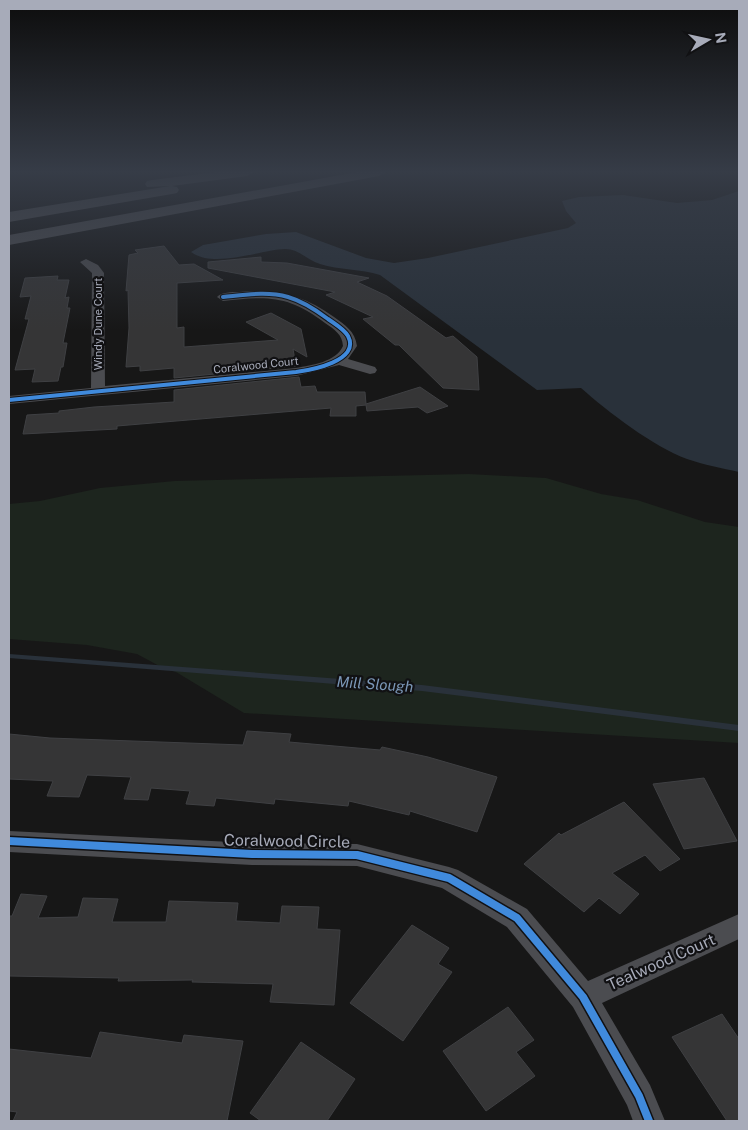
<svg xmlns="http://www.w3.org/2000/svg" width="748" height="1130" font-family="'Public Sans',sans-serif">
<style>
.green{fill:#1d251e}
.water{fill:#29313a}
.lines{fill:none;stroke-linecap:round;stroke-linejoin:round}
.stream{fill:#29313a;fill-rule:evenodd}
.building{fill:#353536;stroke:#3f4043}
.street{fill:#4b4c50;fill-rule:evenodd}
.highway{fill:#4d4e52;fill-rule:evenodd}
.cycleway-far1-casing{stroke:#111113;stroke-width:6}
.cycleway-casing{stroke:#111113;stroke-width:11}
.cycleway-far1{stroke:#408adc;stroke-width:4}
.cycleway{stroke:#408adc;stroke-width:8}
.labels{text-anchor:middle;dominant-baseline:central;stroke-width:4.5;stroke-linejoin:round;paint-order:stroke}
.far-street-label{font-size:11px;fill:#a7abb9;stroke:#111113}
.water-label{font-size:15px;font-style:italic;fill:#7b97b7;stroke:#111113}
.near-street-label{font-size:16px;fill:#a7abb9;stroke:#111113}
</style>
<rect width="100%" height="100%" fill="#171717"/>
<path class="green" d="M469 474 546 478 601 494 637 500 705 522 739 527V743L244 713 176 672 163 668 137 654 87 645 9 639V504L40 501 100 488 175 481Z"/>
<path class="water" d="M739 191V472C722 468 704 465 687 459 654 447 608 412 581 388L537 390 380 275C361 269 339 270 320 264 307 260 299 249 285 249 259 250 214 269 191 252L203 245 266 234 296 232 366 258 394 263 428 258 568 228 576 223 566 211 562 201 579 197 623 195 677 203 712 200Z"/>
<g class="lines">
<path class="stream" d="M9 654 422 685 739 725V731L422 691 9 658Z"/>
</g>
<g class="building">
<path d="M164 246 179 265 194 264 223 280 177 283V328L184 327V347L278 340 246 322 271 313 301 329 307 357 293 349 296 366 174 378V368L140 371V366L126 367 129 328 128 290 126 291 129 255 138 253 135 250Z"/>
<path d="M261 257V262L287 263 369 278 357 282 387 296 446 338 453 336 477 357 479 390 443 388 399 345H395L363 319 373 317 326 295 335 292 208 268V262Z"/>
<path d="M58 276 57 280H69L65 298 69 297 67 308H70L63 343H67L63 367H61L58 381 32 382 35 369 15 370 29 319H25L31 296 20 297 25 278Z"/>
<path d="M299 377 301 387 315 386 317 392H365L366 404 420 387 448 406 427 413 418 407 367 411 366 405 356 406V416H330L331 408 117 426V429L23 434 27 415 59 413V411L94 407 174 402V390Z"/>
<path d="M247 731 291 734 289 742 380 750 382 747 428 757 497 777 477 832 410 811 409 815 349 801 348 806 275 799 274 804 216 798 214 806 186 804 190 791 151 788 148 800 124 799 131 777 87 775 79 797 47 796 53 781 9 779V734L50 738 243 745Z"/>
<path d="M704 778 737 841 684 849 653 784Z"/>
<path d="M624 802 680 859 660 871 645 855 612 873 639 894 620 914 599 898 584 912 524 864 559 833 561 835Z"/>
<path d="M21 894 47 896 38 918 78 917 83 898 118 899 112 922H166L169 901 238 903 236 921 280 923 282 906 319 907 317 929 340 930 334 1005 270 1002 273 984 192 982 193 980 118 981 119 978 9 976V916H12Z"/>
<path d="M412 925 449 948 438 964 452 972 403 1041 350 1003Z"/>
<path d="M508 1007 534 1040 516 1052 535 1076 486 1111 443 1051Z"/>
<path d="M722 1014 739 1039V1121H727L672 1037Z"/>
<path d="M100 1032 182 1043 184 1035 243 1041 227 1121H13L17 1112 9 1111V1049L91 1058Z"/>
<path d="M301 1042 355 1079 327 1121H261L250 1113Z"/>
</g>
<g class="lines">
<g class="street">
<path d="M86 259 98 265 104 273 105 386 296 368C312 365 336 362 343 346 342 334 335 330 325 323 288 295 268 296 223 301L217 297C222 292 231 292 239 292 275 288 304 295 334 317 345 325 355 331 357 346L348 359 375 367 377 370 375 373 370 374 339 365 296 376 9 404V396L91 388 92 273 80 262Z"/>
<path d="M9 831 252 843 357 844 449 867 458 870 527 909 588 981 739 914V939L602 1003 650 1085 665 1121H633L627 1105 573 1007 507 927 442 888 357 866 252 865 9 852Z"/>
</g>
<g class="highway">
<path d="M216 172H254L247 176 172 186 177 187 179 190 177 193 172 194 9 222V212L170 186 147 187 145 184 147 181 152 180Z"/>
<path d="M357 172H386L379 176 9 245V235Z"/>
</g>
<g class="cycleway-far1-casing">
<path id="cycleway-far1" d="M9 400 296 372C311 370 361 361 348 336 344 329 335 324 328 319 316 310 302 301 288 297 267 291 244 295 223 297"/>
</g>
<g class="cycleway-casing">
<path id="cycleway" d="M9 841 252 854 357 855 449 878 517 918 583 997 639 1096 649 1121"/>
</g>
<use href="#cycleway-far1" class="cycleway-far1"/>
<use href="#cycleway" class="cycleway"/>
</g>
<linearGradient id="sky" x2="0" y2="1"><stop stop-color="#0d0d0d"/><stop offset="0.52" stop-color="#363c47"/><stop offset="1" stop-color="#363c47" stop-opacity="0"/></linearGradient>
<rect width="748" height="330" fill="url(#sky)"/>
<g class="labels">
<g class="far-street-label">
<text transform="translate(98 324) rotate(-90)">Windy Dune Court</text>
<text transform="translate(256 365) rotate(-6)">Coralwood Court</text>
</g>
<g class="water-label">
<text transform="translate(375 684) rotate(4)">Mill Slough</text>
</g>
<g class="near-street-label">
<text transform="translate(287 841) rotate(1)">Coralwood Circle</text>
<text transform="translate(661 962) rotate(-24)">Tealwood Court</text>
</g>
</g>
<rect width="748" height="1130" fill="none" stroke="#a7abb9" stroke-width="20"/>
<g transform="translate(708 40) rotate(81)" stroke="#111113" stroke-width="4" paint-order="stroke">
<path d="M0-4L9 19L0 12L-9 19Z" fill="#a7abb9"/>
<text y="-8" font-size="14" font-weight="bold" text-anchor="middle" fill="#a7abb9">N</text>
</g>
</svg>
